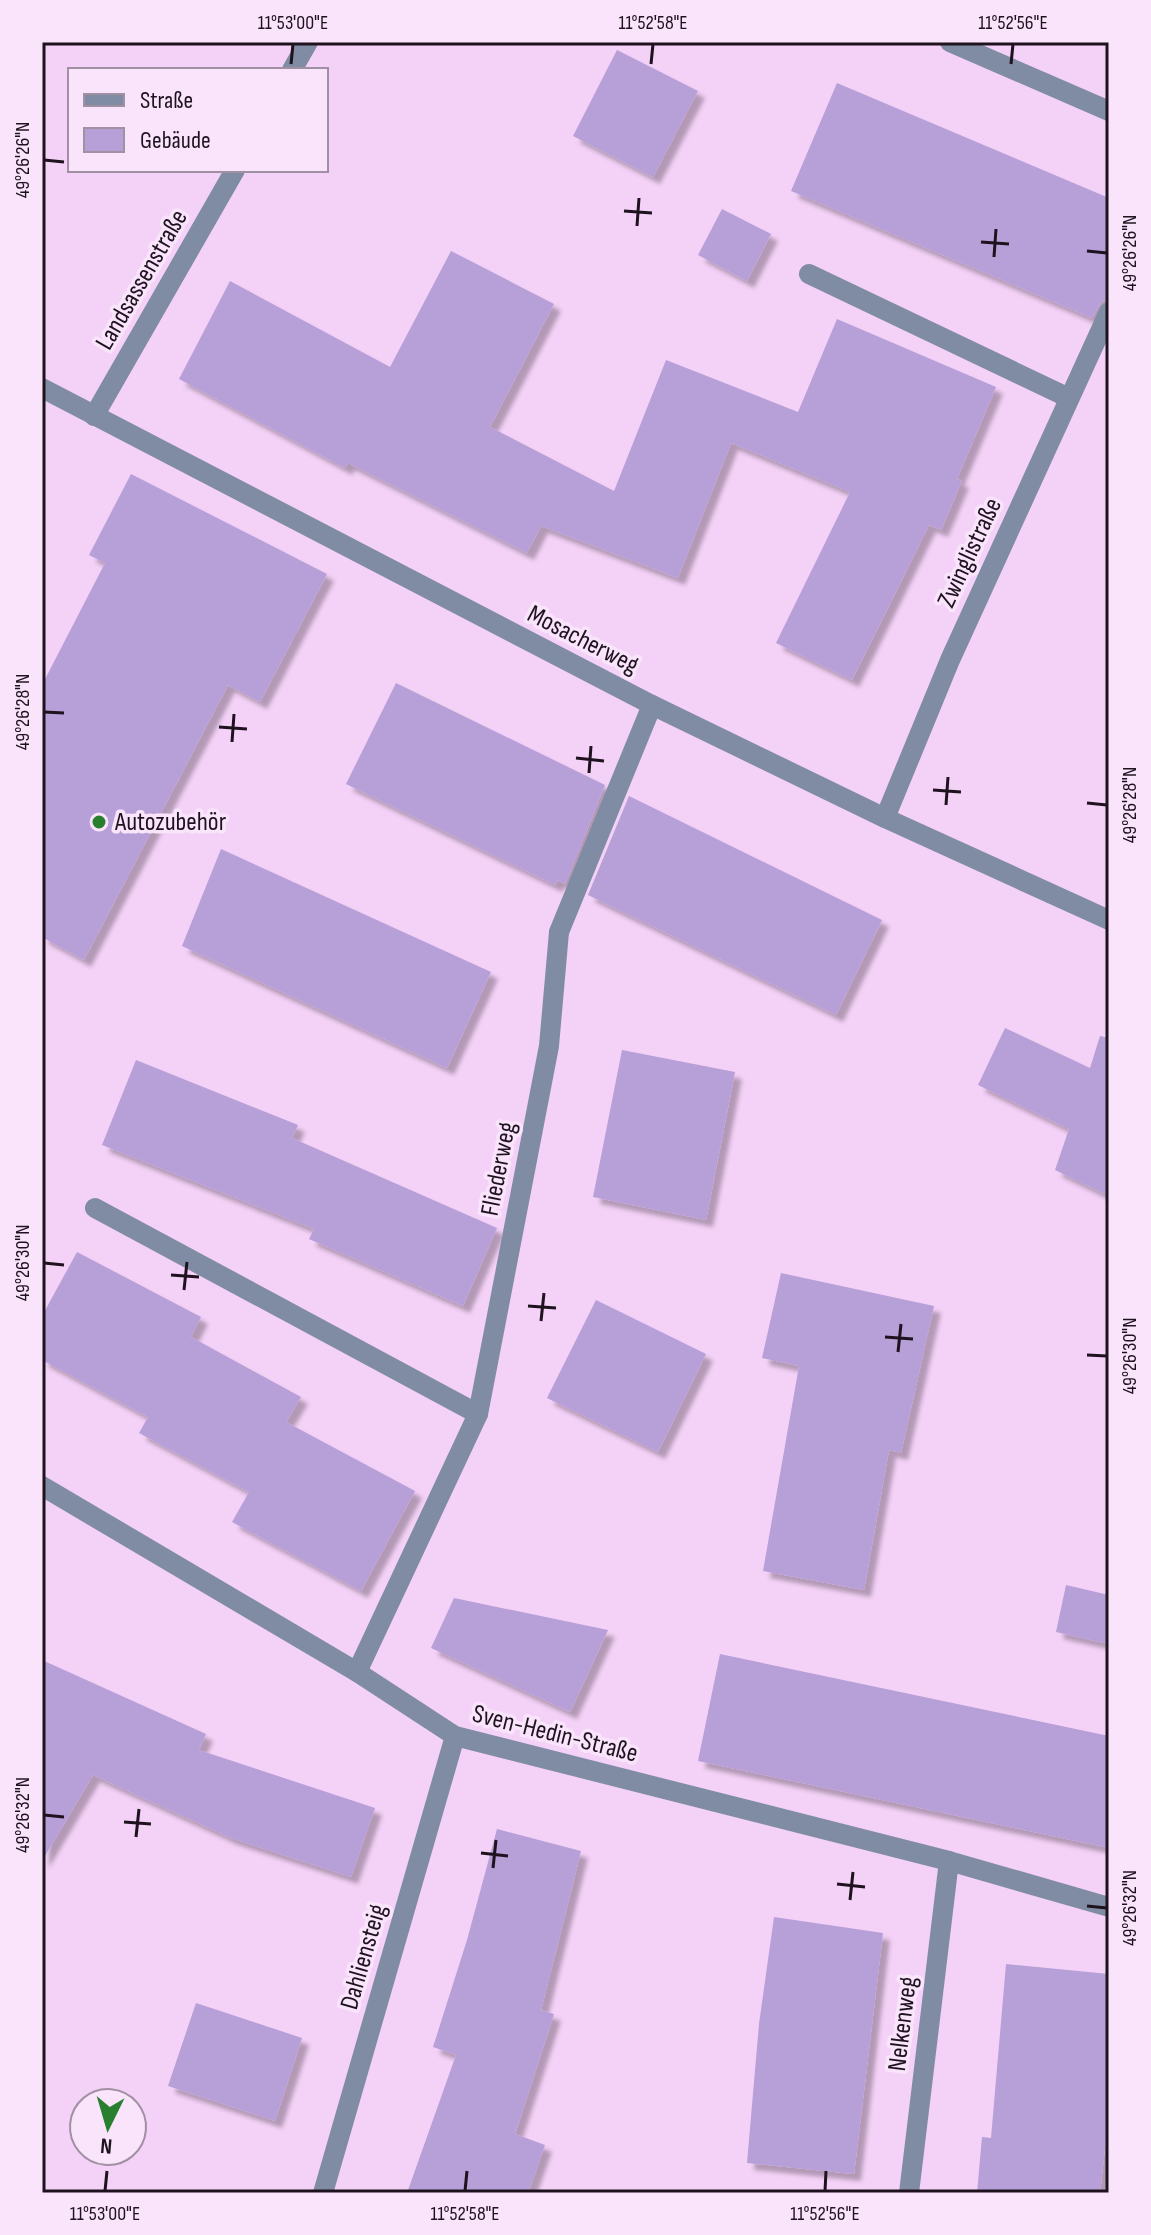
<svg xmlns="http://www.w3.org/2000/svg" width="1151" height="2235" font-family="'Sofia Sans Condensed',sans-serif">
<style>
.building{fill:#b79fd8;filter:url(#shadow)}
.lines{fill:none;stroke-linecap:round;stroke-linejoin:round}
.service{stroke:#808ca4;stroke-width:20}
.pedestrian{stroke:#808ca4;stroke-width:20}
.minor{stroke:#808ca4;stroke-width:20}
.tertiary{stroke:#808ca4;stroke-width:20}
.ticks{fill:none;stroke:#1e121f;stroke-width:3}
.poi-dot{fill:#28802e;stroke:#f9e4fb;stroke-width:3}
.labels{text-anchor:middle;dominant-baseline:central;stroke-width:7;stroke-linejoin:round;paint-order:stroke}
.street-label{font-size:26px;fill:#1e121f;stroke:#f9e4fb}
.poi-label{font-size:26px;fill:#1e121f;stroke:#f9e4fb;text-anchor:start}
.neatline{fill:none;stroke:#1e121f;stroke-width:3}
.ticks-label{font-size:20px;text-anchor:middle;fill:#1e121f}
</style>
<defs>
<filter id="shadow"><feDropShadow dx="7" dy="7" stdDeviation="2" flood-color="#0004"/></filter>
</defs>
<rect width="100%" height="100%" fill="#f4d1f7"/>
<g class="building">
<path d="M617 50 698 91 653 177 573 136Z"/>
<path d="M837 83 1109 198V299L1101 302 1092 318 791 191Z"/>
<path d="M722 209 771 234 747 281 698 255Z"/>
<path d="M451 251 554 304 490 427 614 491 666 360 798 412 837 319 996 387 957 479 962 481 941 530 929 525 852 680 776 643 850 492 731 443 678 578 541 526 527 553 348 463 345 468 179 379 230 281 390 367Z"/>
<path d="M131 474 327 574 260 702 228 685 84 960 42 937V685L105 563 89 555Z"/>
<path d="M396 683 605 785 565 884 558 880 555 885 346 784Z"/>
<path d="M629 796 882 920 836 1015 588 895Z"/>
<path d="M221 849 491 972 447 1068 182 946Z"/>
<path d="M1005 1028 1090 1068 1100 1036 1109 1038V1196L1055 1170 1069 1129 978 1085Z"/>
<path d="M622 1050 735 1072 706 1220 593 1197Z"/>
<path d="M136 1060 298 1125 292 1138 497 1228 463 1306 309 1239 314 1229 102 1145Z"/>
<path d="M77 1252 201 1317 191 1337 301 1397 286 1422 415 1491 361 1591 232 1522 249 1492 139 1433 148 1417 42 1360V1316Z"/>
<path d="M781 1273 934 1306 901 1453 889 1450 864 1590 763 1571 799 1366 762 1358Z"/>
<path d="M596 1300 706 1354 658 1452 547 1398Z"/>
<path d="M1066 1585 1109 1595V1644L1056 1632Z"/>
<path d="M454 1598 608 1630 570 1712 431 1648Z"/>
<path d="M720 1654 1109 1736V1848L698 1761Z"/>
<path d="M42 1660 206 1734 199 1750 375 1808 351 1877 231 1838 93 1775 42 1861Z"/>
<path d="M497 1829 581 1851 541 2010 554 2014 515 2134 545 2145 528 2193H407L456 2055 433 2047 467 1940Z"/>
<path d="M774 1917 883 1933 854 2174 747 2163 759 2024Z"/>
<path d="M1006 1964 1109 1974V2110L1100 2193H977L982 2137 991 2138Z"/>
<path d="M196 2003 302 2038 275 2121 168 2086Z"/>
</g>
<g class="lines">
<g class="service">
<path d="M950 42 1109 111"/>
<path d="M809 274 1069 398"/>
<path d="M95 1208 478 1414"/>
<path d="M357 1672 478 1414 549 1046 559 932"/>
</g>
<path class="pedestrian" d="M559 932 652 705"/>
<g class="minor">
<path d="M292 70 308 42"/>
<path d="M94 416 235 170"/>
<path d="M885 818 950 660 1109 312"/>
<path d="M42 1486 357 1672 455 1736 949 1861 1109 1907"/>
<path d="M323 2193 455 1736"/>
<path d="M909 2193 949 1861"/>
</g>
<path class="tertiary" d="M42 388 652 705 885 818 1109 920"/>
</g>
<path class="ticks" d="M291 64 293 44M651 64 653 44M1011 64 1013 44M44 160 64 162M624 211 652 213M637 226 639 198M981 242 1009 244M1087 251 1107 253M994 257 996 229M44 712 64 713M219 727 247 729M232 742 234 714M576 758 604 761M589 773 591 746M933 790 961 792M1087 803 1107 805M946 805 948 777M44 1263 64 1265M171 1275 199 1277M184 1290 187 1262M528 1306 556 1308M541 1321 544 1293M885 1337 913 1339M898 1352 901 1324M1087 1355 1107 1356M44 1815 64 1817M124 1822 151 1824M136 1837 139 1809M481 1853 508 1856M493 1868 496 1840M837 1884 865 1887M850 1900 853 1872M1087 1906 1107 1908M105 2191 107 2171M465 2191 467 2171M825 2191 826 2171"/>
<circle class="poi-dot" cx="99" cy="822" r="8"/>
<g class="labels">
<g class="street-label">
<text transform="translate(142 280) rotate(-60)">Landsassenstraße</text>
<text transform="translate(970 553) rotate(-65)">Zwinglistraße</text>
<text transform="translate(583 640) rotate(27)">Mosacherweg</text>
<text transform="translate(499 1169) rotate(-79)">Fliederweg</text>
<text transform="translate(555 1734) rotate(14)">Sven-Hedin-Straße</text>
<text transform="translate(364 1957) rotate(-74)">Dahliensteig</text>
<text transform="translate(903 2024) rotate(-83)">Nelkenweg</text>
</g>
<g class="poi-label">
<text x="115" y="822">Autozubehör</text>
</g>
</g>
<rect width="1151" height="2235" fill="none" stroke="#f9e4fb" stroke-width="88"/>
<rect x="68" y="68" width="260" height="104" fill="#f9e4fb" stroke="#a190a3" stroke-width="2"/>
<rect x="84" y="94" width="40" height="12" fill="#808ca4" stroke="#a190a3" stroke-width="2"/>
<text x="140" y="108" font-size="24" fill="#1e121f">Straße</text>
<rect x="84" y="128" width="40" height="24" fill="#b79fd8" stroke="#a190a3" stroke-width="2"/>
<text x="140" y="148" font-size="24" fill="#1e121f">Gebäude</text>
<g transform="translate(108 2127) rotate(185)"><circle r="38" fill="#f9e4fb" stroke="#a190a3" stroke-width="2"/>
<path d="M0-6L14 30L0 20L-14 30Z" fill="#28802e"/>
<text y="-12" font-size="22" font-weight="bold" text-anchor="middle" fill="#1e121f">N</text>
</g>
<rect x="44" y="44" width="1063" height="2147" class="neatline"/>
<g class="ticks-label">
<text x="293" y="29">11°53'00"E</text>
<text x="653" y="29">11°52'58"E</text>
<text x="1013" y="29">11°52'56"E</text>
<text transform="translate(22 160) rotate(-90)" y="7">49°26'26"N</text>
<text transform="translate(1129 253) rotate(-90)" y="7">49°26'26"N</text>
<text transform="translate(22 712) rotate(-90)" y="7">49°26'28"N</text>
<text transform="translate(1129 805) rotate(-90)" y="7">49°26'28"N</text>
<text transform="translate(22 1263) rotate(-90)" y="7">49°26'30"N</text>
<text transform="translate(1129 1356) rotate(-90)" y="7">49°26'30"N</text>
<text transform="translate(22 1815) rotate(-90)" y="7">49°26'32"N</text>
<text transform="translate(1129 1908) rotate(-90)" y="7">49°26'32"N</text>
<text x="105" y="2220">11°53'00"E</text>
<text x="465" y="2220">11°52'58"E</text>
<text x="825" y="2220">11°52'56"E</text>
</g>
</svg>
